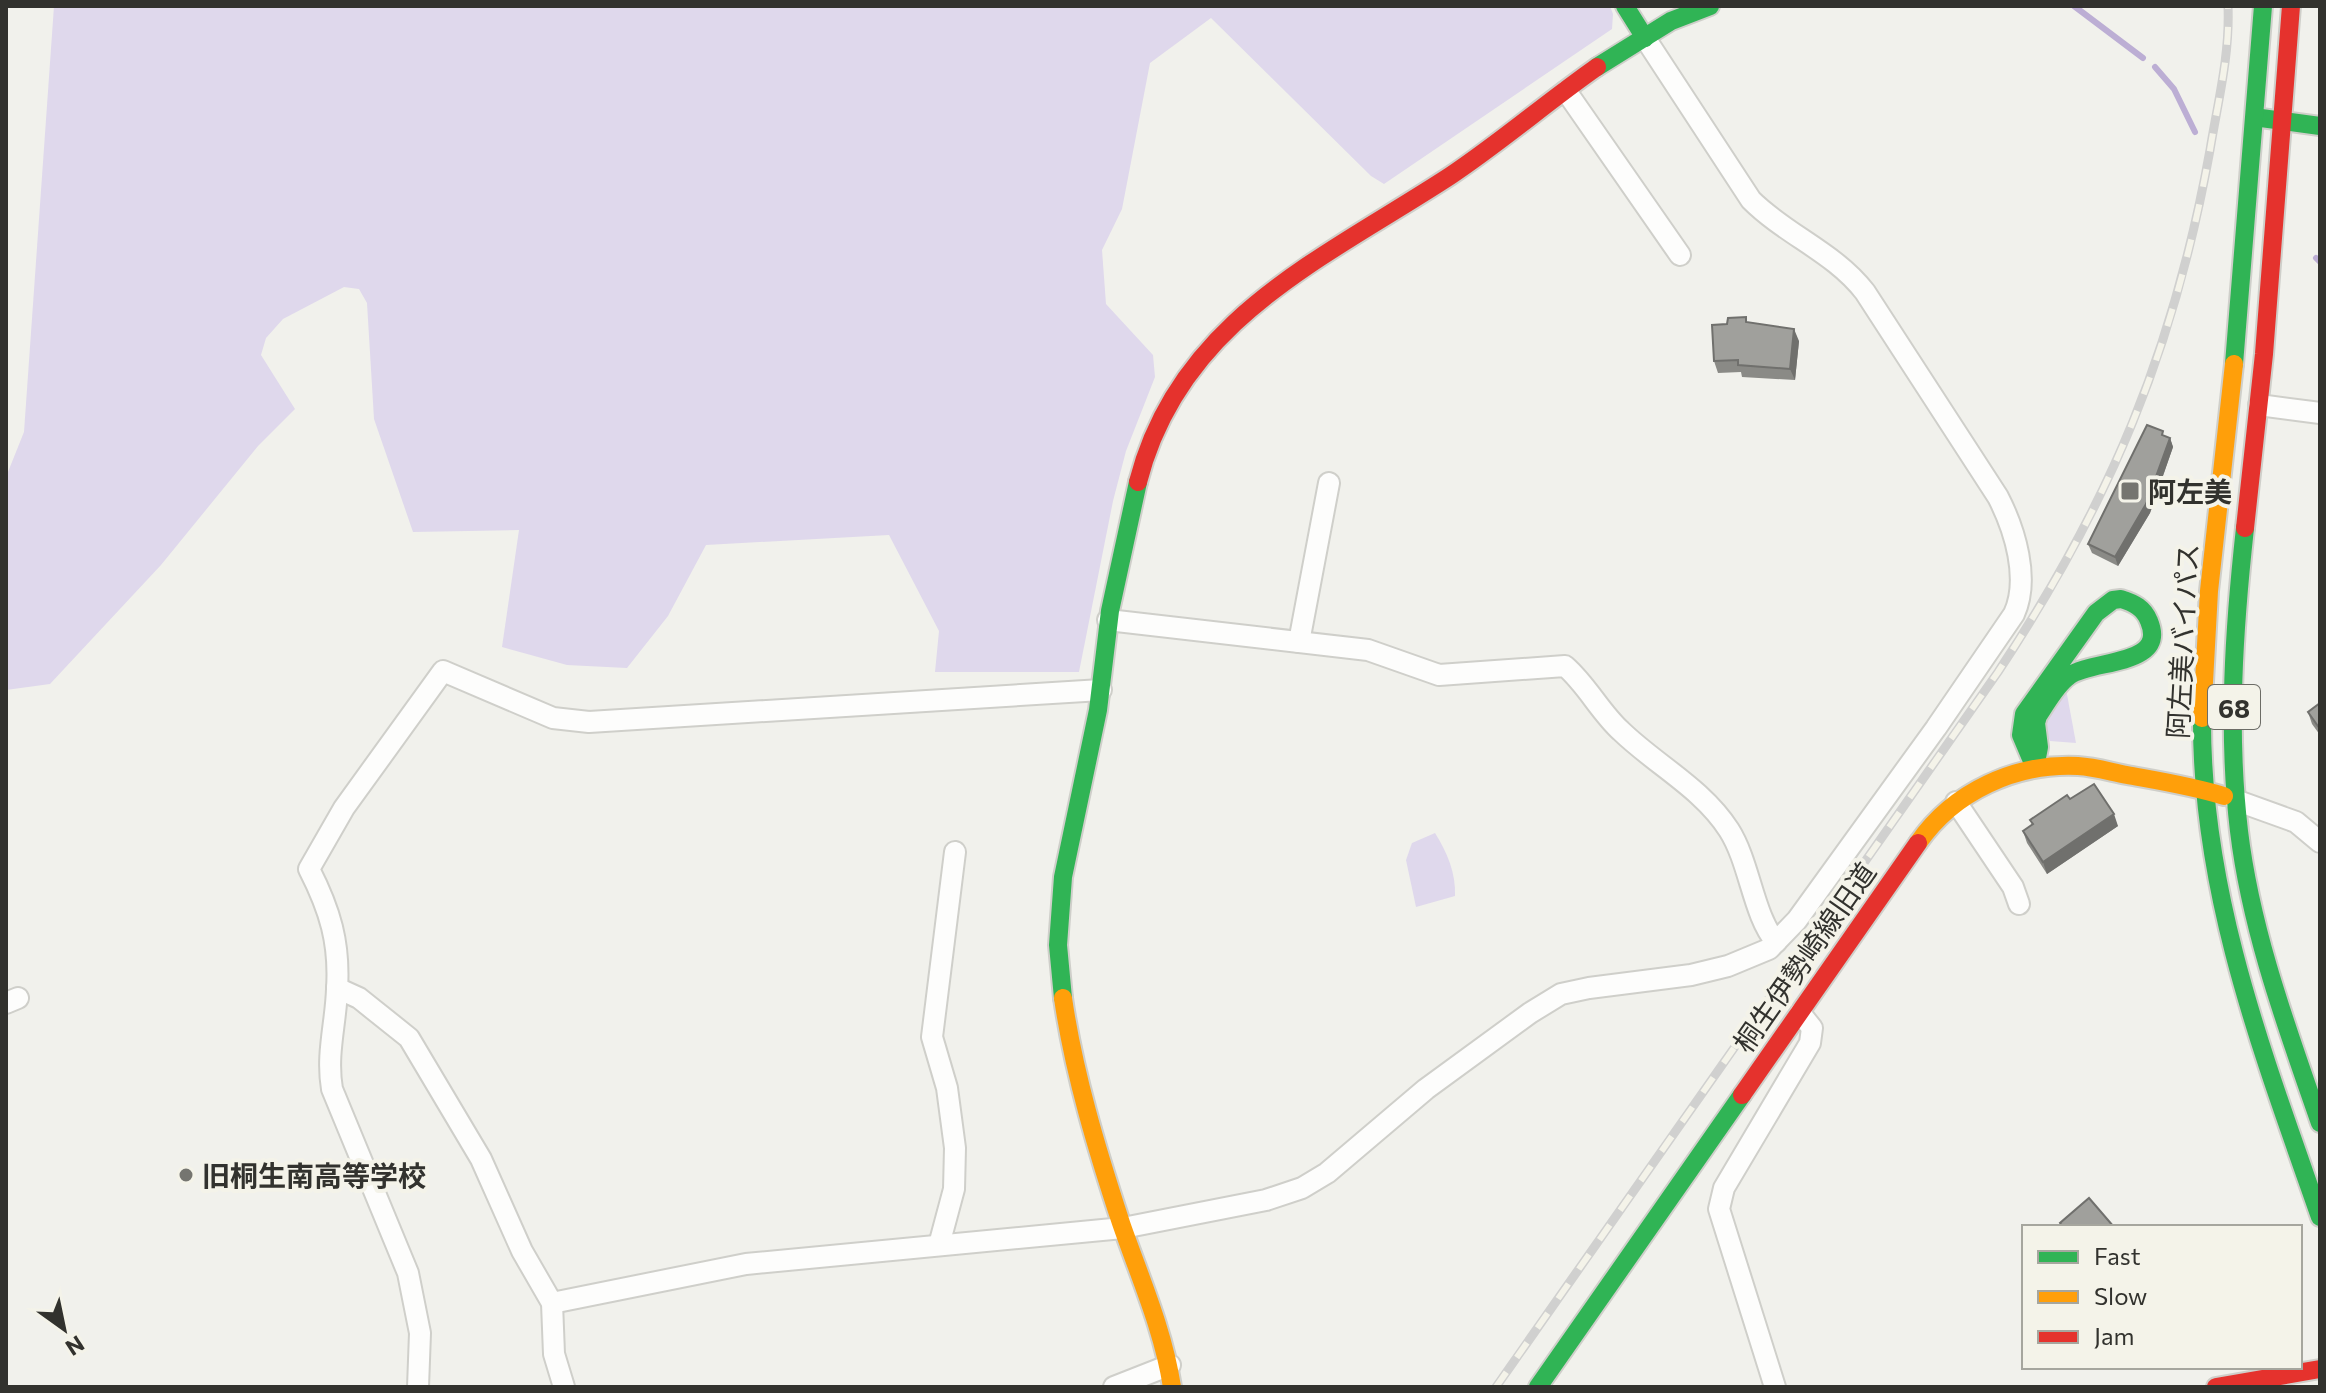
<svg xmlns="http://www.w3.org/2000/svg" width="2326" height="1393" font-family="Commissioner,'Noto Sans JP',sans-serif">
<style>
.green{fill:#dfd8ec}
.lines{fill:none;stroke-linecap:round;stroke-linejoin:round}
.stream{stroke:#bcaed4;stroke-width:6}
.street-casing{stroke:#cfcfca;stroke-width:24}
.fast-casing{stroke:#cfcfca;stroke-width:22}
.slow-casing{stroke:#cfcfca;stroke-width:22}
.jam-casing{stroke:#cfcfca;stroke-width:22}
.street{stroke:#fdfdfc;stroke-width:20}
.fast{stroke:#30b455;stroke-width:18}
.slow{stroke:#ff9f0a;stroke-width:18}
.jam{stroke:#e5322d;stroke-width:18}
.rail-casing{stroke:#d0d0cf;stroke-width:9}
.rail{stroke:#f4f3e9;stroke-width:6;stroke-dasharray:18;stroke-linecap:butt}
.wall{fill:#8a8a86}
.shaded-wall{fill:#70706d}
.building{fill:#a0a09c;stroke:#70706d;stroke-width:2}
.poi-dot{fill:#757570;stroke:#f4f3e9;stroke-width:3}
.labels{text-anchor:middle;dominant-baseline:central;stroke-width:8;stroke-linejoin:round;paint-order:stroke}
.shield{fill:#f4f3e9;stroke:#6c6c66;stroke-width:2}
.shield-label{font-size:26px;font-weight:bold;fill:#32322e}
.poi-label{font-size:28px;font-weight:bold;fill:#32322e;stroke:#f4f3e9;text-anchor:start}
.street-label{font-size:28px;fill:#32322e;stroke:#f4f3e9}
</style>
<rect width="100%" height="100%" fill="#f1f1ec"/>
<g class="green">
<path d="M54 6H1610L1613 14 1612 29 1384 184 1371 176 1211 18 1150 63 1122 209 1102 250 1106 304 1153 355 1155 377 1126 451 1113 501 1079 672H935L939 631 889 535 706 545 668 616 627 668 567 665 502 647 519 530 413 532 374 419 367 303 359 289 344 287 283 319 266 338 261 355 295 409 258 446 161 565 50 684 6 690V477L24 432Z"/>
<path d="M2066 689 2076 743 2050 741 2044 726Z"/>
<path d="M1435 833C1447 852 1456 873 1455 896L1416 907 1406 860 1412 843Z"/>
</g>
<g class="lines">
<g class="stream">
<path d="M2074 6 2143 58"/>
<path d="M2155 67 2174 89 2195 132"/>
<path d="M2316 258 2320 262"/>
</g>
<g class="street-casing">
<g id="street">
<path d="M1566 91 1680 255"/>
<path d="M2259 405 2320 413"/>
<path d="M1108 620 1368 650 1439 675 1565 666C1587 685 1600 712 1621 731 1656 765 1702 788 1729 830 1750 863 1753 915 1776 942"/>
<path d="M1299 642 1329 483"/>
<path d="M2235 800 2296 822 2320 842"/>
<path d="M1956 802 2013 887 2019 904"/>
<path d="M337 988 359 998 409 1038 481 1159 522 1251 552 1303 554 1354 564 1387"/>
<path d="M6 1003 18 998"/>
<path d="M939 1245 954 1189 955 1148 947 1088 932 1037 955 852"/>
<path d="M552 1303 746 1264 1123 1228 1266 1200 1302 1188 1327 1173 1426 1089 1530 1013 1561 994 1589 988 1691 975 1728 966 1769 949 1797 920 1936 728 2014 614C2030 579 2015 530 1998 497L1865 292C1834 252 1786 235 1751 200L1645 38"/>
<path d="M418 1387 420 1333 408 1273 332 1089C326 1054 336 1023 337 989 340 943 330 910 309 869L344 808 443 671 553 718 589 722 1101 690"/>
<path d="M1114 1387 1170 1365"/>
<path d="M1775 1387 1719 1209 1724 1188 1810 1043 1812 1028 1800 1013"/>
</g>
</g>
<g class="fast-casing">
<g id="fast">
<path d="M1625 6 1645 38"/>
<path d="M1597 67 1671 21 1710 6"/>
<path d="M2261 118 2320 126"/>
<path d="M2234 364 2263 6"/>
<path d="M2245 528C2234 628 2227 730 2239 831 2251 931 2287 1028 2320 1123"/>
<path d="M2121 599C2134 603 2144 608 2149 621 2168 667 2092 659 2069 676 2056 685 2047 703 2038 716L2036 723 2039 747 2035 768 2021 735 2024 714 2096 613 2113 600Z"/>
<path d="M2202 718C2201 894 2263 1054 2320 1217"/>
<path d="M1063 998 1058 945 1063 877 1098 710 1110 611 1138 482"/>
<path d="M1538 1387 1742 1095"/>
</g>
</g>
<g class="slow-casing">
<g id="slow">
<path d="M2202 718 2209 591 2234 364"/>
<path d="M1918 843C1954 791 2016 763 2078 766 2095 767 2111 772 2127 775 2160 781 2192 786 2224 796"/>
<path d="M1063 998C1074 1074 1097 1150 1121 1223 1140 1278 1163 1329 1172 1387"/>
</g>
</g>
<g class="jam-casing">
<g id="jam">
<path d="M1138 482C1179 320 1323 259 1450 176 1501 142 1547 102 1597 67"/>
<path d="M2245 528 2264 354 2291 6"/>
<path d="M1742 1095 1918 843"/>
<path d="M2216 1387 2320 1369"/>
</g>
</g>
<use href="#street" class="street"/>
<use href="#fast" class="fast"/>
<use href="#slow" class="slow"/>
<use href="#jam" class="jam"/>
<g class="rail-casing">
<path id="rail" d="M1496 1387 1998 672C2110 503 2174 350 2210 150 2218 101 2230 55 2228 6"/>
</g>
<use href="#rail" class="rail"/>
</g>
<g class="wall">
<path d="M1748 322 1799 341 1795 380 1742 377 1741 372 1718 373 1714 361Z"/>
<path d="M2166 437 2170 438 2173 447 2150 513 2118 566 2092 553 2088 544Z"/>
<path d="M2320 703V735L2312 724 2308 712Z"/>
<path d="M2070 799 2118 826 2047 874 2027 843 2023 831 2032 825 2030 820Z"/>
</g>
<g class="shaded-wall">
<path d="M1794 329 1799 341 1795 380 1790 369Z"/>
<path d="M2170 438 2173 447 2150 513 2118 566 2115 557Z"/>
<path d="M2114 814 2118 826 2047 874 2043 862Z"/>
</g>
<g class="building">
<path d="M1746 317V322L1794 329 1790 369 1738 365V360L1714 361 1712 325 1727 324 1728 318Z"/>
<path d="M2147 425 2163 431 2162 435 2170 438 2146 504 2115 557 2088 544Z"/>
<path d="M2320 703V729L2308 712Z"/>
<path d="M2094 784 2114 814 2043 862 2023 831 2033 824 2030 820 2067 795 2070 799Z"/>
<path d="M2089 1198 2114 1227H2063L2060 1223Z"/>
</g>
<g class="poi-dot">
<rect x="2120" y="481" width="20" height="20" rx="4"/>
<circle cx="186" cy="1175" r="8"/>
</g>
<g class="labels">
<rect class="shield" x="2208" y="685" width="52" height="44" rx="6"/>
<g class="shield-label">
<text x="2234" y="707">68</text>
</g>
<g class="poi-label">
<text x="2148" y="491">阿左美</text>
<text x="202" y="1175">旧桐生南高等学校</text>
</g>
<g class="street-label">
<text transform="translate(2182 641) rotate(-87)">阿左美バイパス</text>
<text transform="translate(1804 957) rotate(-55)">桐生伊勢崎線旧道</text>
</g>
</g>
<rect width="2326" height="1393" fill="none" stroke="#32322e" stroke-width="16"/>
<rect x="2022" y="1225" width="280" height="144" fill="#f4f3e9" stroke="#a6a69e" stroke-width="2"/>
<rect x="2038" y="1251" width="40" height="12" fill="#30b455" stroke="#a6a69e" stroke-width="2"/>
<text x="2094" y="1265" font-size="24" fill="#32322e">Fast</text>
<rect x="2038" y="1291" width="40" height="12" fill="#ff9f0a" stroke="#a6a69e" stroke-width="2"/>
<text x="2094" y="1305" font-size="24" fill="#32322e">Slow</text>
<rect x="2038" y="1331" width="40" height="12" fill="#e5322d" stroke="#a6a69e" stroke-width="2"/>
<text x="2094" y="1345" font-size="24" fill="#32322e">Jam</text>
<g transform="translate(64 1329) rotate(147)" stroke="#f4f3e9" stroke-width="6" paint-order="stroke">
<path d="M0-6L14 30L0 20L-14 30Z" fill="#32322e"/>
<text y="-12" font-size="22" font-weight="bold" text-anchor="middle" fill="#32322e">N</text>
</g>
</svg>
